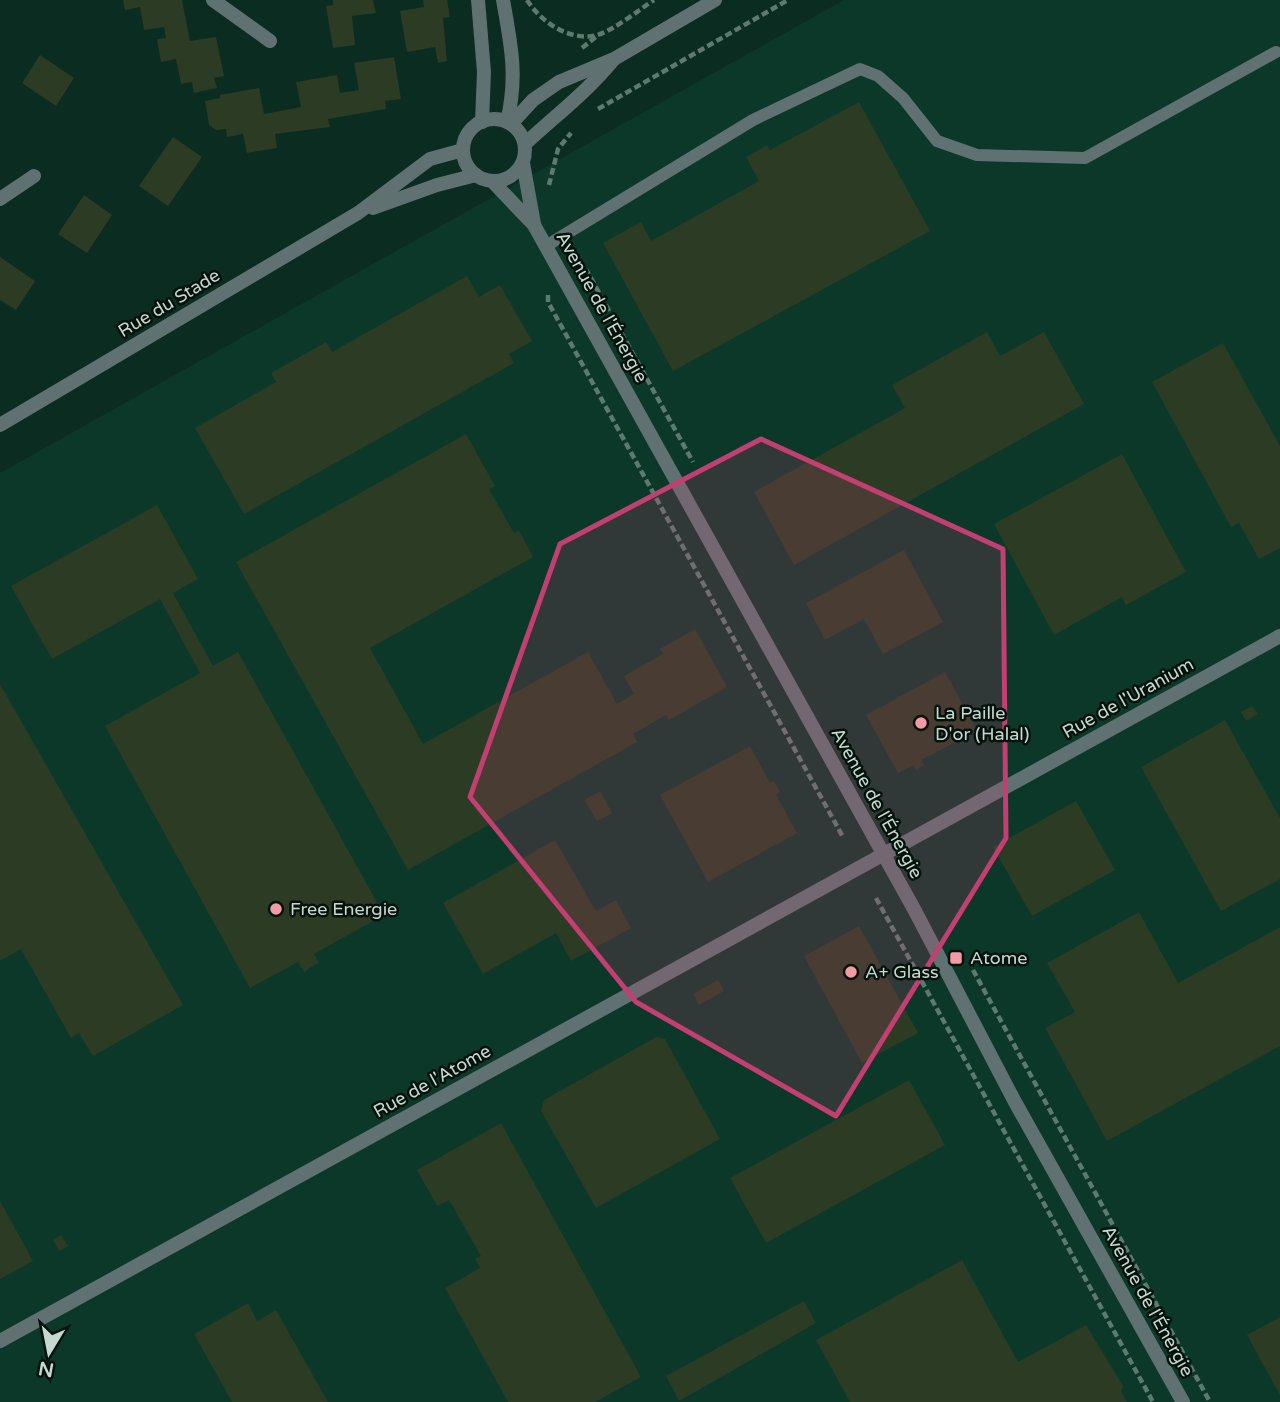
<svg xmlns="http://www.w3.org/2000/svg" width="1280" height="1402" font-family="'Varela Round',sans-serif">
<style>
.built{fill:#0c382a}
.building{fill:#2b3b24}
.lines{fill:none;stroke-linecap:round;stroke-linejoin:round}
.path{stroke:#5e796e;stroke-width:4.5;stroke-dasharray:7 3.5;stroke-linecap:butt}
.lane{stroke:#607171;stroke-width:12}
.street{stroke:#607171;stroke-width:14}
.marked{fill:#c33f72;fill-opacity:0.2;stroke:#c33f72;stroke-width:5;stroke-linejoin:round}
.poi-dot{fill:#f49aa4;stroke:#05120c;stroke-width:2.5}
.labels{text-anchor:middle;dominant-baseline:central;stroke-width:5;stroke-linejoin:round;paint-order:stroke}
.street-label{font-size:18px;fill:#c6d9d0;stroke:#05120c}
.poi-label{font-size:18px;fill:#c6d9d0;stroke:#05120c;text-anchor:start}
</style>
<rect width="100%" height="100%" fill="#0b2c20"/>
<path class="built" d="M844 0H1280V1402H0V473Z"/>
<g class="building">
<path d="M123 0H182L190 41 216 37 224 76 214 78 217 88 194 93 192 82 181 84 176 59 161 62 157 39 166 38 164 27 144 30 140 7 125 10Z"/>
<path d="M333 0H373L376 13 352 16 355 45 333 48 326 6 333 5Z"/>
<path d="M423 0H447L450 17 443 18 447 61 438 63 435 47 407 52 400 11 424 7Z"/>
<path d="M40 55 74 78 56 106 22 83Z"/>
<path d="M394 57 401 99 385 101 386 109 328 119 330 127 275 134 277 148 247 153 243 134 227 137 226 129 216 130 209 125 205 101 220 98V95L259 88 264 114 301 107 296 82 337 75 340 93 359 90 354 63Z"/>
<path d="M859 102 930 231 673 371 603 243 641 222 651 241 759 181 746 157 767 145 770 150Z"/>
<path d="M173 137 202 157 168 206 139 186Z"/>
<path d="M84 195 112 215 87 253 58 234Z"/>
<path d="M0 257 35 281 16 310 0 300Z"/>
<path d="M467 276 479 297 500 285 532 341 509 354 514 363 244 514 195 428 276 382 271 373 326 342 332 352Z"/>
<path d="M987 332 1000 356 1044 332 1084 404 794 565 754 492 905 408 892 385Z"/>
<path d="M1223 343 1280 446V548L1259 559 1239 523 1231 527 1152 382Z"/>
<path d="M466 434 495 486 489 489 514 533 519 530 533 557 370 648 423 744 588 652 617 704 634 694 624 676 663 654 660 649 695 629 727 687 669 720 666 715 633 734 637 742 408 870 236 562Z"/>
<path d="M1122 454 1186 572 1126 605 1122 597 1054 635 994 524Z"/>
<path d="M157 505 198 579 173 593 213 666 238 652 384 915 314 954 319 963 311 967 304 972 298 962 250 988 105 726 200 673 160 599 52 659 11 586Z"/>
<path d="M904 550 943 622 883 654 864 619 825 640 806 603Z"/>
<path d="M945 672 977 731 921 760 924 765 916 770 913 765 898 773 866 715Z"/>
<path d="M0 684 183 1005 93 1056 79 1033 71 1038 21 949 0 961Z"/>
<path d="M1252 706 1258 714 1246 721 1241 712Z"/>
<path d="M1225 720 1280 818V879L1221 911 1141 767Z"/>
<path d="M750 746 770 783 774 781 780 792 776 795 797 833 708 882 660 795Z"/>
<path d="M600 791 612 813 597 821 584 800Z"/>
<path d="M1076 801 1115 870 1032 916 993 847Z"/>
<path d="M555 840 596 911 616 900 631 928 571 961 556 933 483 974 443 903Z"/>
<path d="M1139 912 1178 983 1280 927V1046L1107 1141 1045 1028 1075 1012 1047 963Z"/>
<path d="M859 926 918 1033 862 1063 804 956Z"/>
<path d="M718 980 724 991 699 1005 693 994Z"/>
<path d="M656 1037 665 1039 720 1139 596 1208 541 1111 544 1100Z"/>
<path d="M909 1080 945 1145 766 1243 730 1178Z"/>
<path d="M501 1123 641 1377 595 1402H508L445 1288 480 1268 475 1259 481 1256 449 1200 437 1206 417 1170Z"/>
<path d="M0 1201 33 1261 0 1279Z"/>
<path d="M61 1235 68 1246 59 1251 53 1240Z"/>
<path d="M962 1260 1018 1362 1086 1325 1123 1386 1121 1391 1127 1402H850L816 1340Z"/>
<path d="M804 1301 816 1323 679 1401 666 1376Z"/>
<path d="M248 1303 257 1321 276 1310 328 1402H232L194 1334Z"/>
<path d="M1280 1317V1395L1247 1335Z"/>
</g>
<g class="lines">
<g class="path">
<path d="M527 0C541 22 570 42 597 35 613 31 640 9 654 0"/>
<path d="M582 48 597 36"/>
<path d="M598 109 788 0"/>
<path d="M549 185 558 149 571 133"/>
<path d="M584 270 587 271 693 462"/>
<path d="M548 295V302L843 837"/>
<path d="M876 898 1153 1402"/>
<path d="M973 970 1210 1402"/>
</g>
<path class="lane" d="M546 246 753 120 860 69 878 76 903 98 937 141 977 155 1085 158 1276 52"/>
<g class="street">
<path d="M213 0 270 41"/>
<path d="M478 0 484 72 482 122"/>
<path d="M503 0C511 45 518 76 507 122"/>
<circle cx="494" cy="150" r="31"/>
<path d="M511 124 533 100 559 82 614 59 715 0"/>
<path d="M525 144C555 116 587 92 613 60"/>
<path d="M523 163 534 224"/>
<path d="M493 182 534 225 914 909 1015 1102 1183 1402"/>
<path d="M0 199 34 176"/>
<path d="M373 208 437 185 476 175"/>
<path d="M0 425 358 213 430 159 463 150"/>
<path d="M0 1341 1280 636"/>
</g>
</g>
<path class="marked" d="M761 439 1003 549 1006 838 836 1116 636 1002 470 797 560 544Z"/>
<g class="poi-dot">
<circle cx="921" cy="723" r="7"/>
<circle cx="276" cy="909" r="7"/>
<rect x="949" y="951" width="14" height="14" rx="3.5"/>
<circle cx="851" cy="972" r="7"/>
</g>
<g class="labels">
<g class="street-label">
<text transform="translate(169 303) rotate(-31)">Rue du Stade</text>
<text transform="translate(602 307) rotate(61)">Avenue de l'Énergie</text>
<text transform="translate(1128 698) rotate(-29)">Rue de l'Uranium</text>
<text transform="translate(877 803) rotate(61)">Avenue de l'Énergie</text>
<text transform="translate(432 1081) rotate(-29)">Rue de l'Atome</text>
<text transform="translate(1148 1301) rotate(61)">Avenue de l'Énergie</text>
</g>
<g class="poi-label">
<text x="935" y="713">La Paille<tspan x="935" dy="21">D'or (Halal)</tspan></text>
<text x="290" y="909">Free Energie</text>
<text x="970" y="958">Atome</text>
<text x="865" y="972">A+ Glass</text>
</g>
</g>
<g transform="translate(49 1353) rotate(190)" stroke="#05120c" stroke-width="5" paint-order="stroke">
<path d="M0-5L12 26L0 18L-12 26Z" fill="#c6d9d0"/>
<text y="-10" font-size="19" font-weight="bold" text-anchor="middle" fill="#c6d9d0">N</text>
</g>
</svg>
